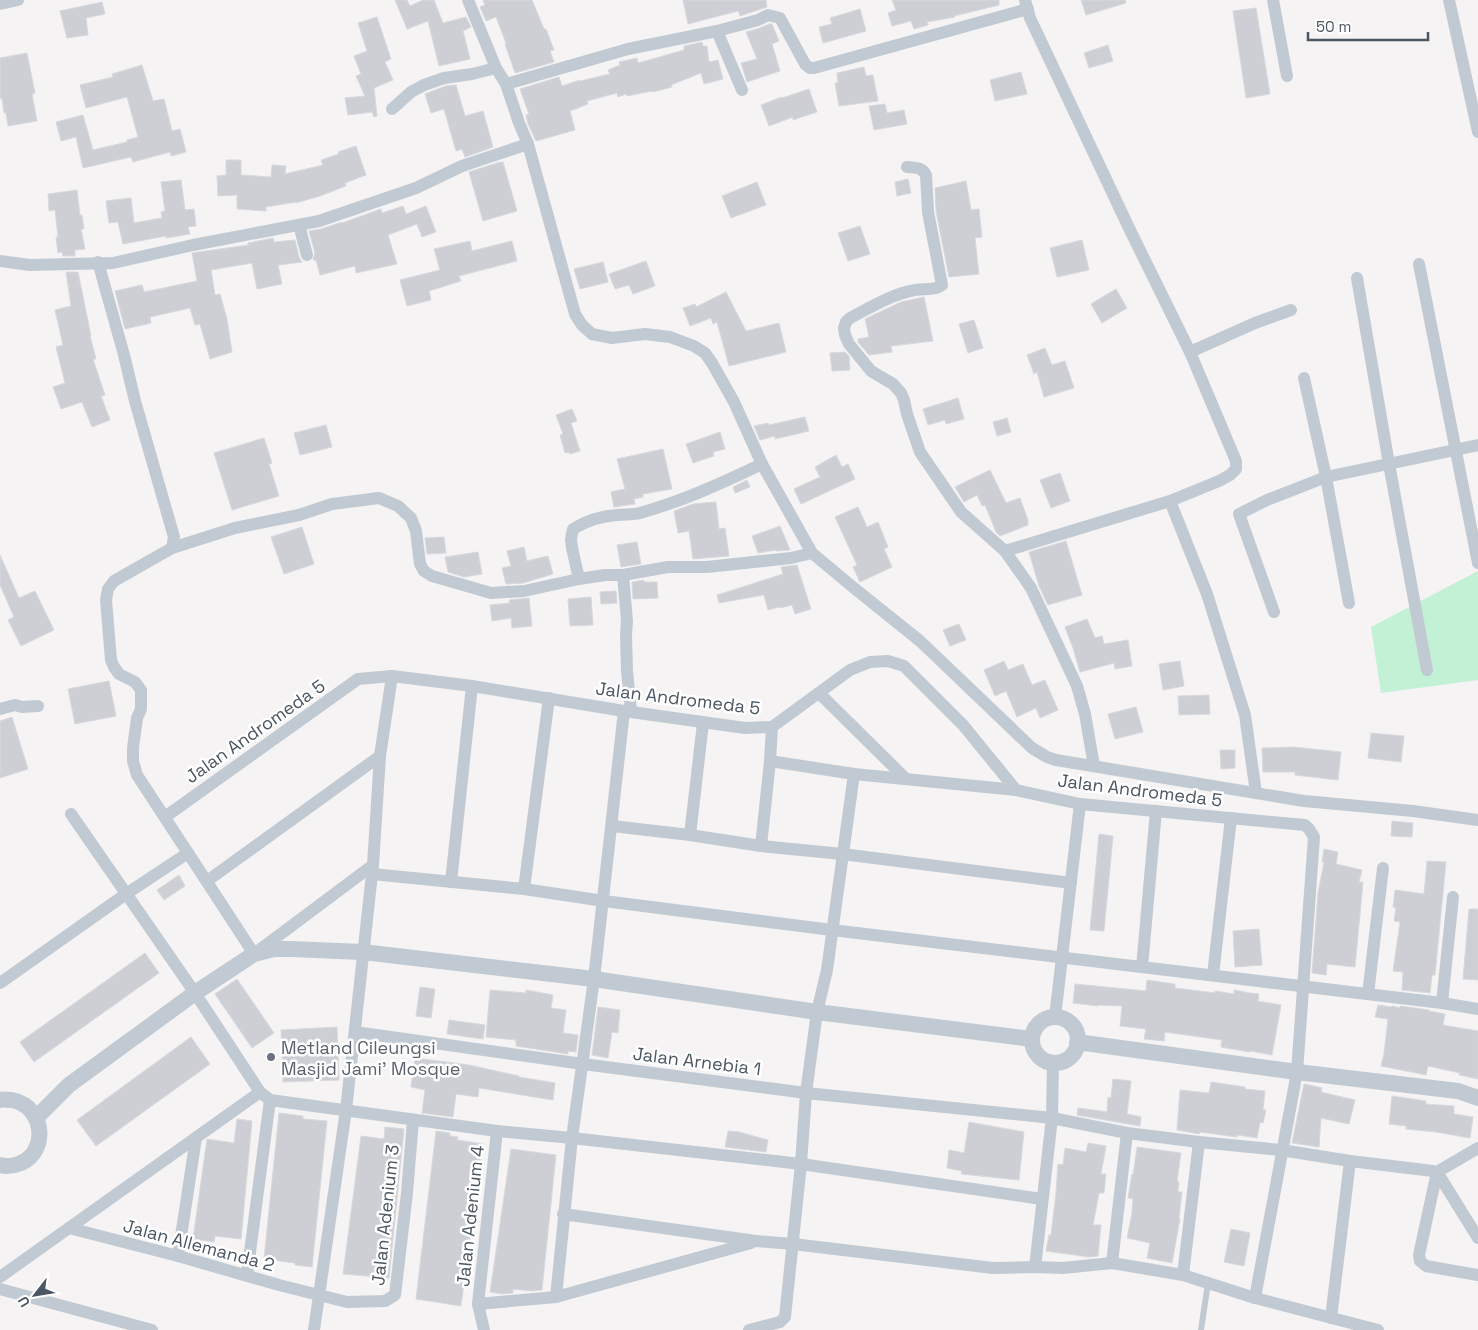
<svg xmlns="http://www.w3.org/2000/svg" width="1478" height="1330" font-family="'Space Grotesk',sans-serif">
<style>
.green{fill:#c3f1d5}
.building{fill:#cdcfd5;stroke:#d7d9de}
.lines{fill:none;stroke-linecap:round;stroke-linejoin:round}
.service{stroke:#c1cad2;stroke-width:6}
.minor{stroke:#c1cad2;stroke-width:12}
.tertiary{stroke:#c1cad2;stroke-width:16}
.worship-dot{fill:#6b7280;stroke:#fff;stroke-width:2}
.labels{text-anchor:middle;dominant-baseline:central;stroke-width:5;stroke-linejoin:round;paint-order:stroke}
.street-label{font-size:18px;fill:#4a5661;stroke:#fff}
.worship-label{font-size:18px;fill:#5b616d;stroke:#fff;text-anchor:start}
</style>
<rect width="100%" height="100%" fill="#f5f3f3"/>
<path class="green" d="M1478 571V680L1381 693 1371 627Z"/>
<g class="building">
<path d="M395 0H407L410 6 423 0H434L443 23 466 17 471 27 463 31 470 59 439 66 428 21 407 29Z"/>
<path d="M483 0H532L544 29H546L554 50 550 51 554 62 515 73 505 44 506 43 496 17 486 21 480 7 485 5Z"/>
<path d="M683 0H766L767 7 740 16 738 11 688 24Z"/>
<path d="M892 0H999V5L954 16 955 17 927 22 928 25 914 29 911 21 892 26 888 13 896 10Z"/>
<path d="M1081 0H1125L1126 3 1086 15Z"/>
<path d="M102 2 105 14 86 18 88 35 67 38 60 11Z"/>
<path d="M1256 8 1270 94 1246 98 1233 11Z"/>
<path d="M860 9 866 31 823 43 819 27 832 24 830 18Z"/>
<path d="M377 17 391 59 385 62 393 80 374 88 377 116 374 117 372 112 348 115 345 98 365 96 356 76 361 74 354 56 367 51 358 23Z"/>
<path d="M769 24H772L779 41 772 44 780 71 747 82 741 63 757 59 746 32 760 28Z"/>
<path d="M702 42 703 46H707L709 62 718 60 723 79 704 84 701 73 671 85 672 87 653 92 652 91 627 96 626 94 618 97 617 93 587 101 588 104 570 111 575 130 536 141 528 124 526 115 529 114 520 89 559 77 562 86 580 80V81L610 74 608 70 620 65 619 62 637 58 638 63 684 50V46Z"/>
<path d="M1108 45 1113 61 1089 68 1084 53Z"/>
<path d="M27 53 35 93 32 94 37 121 8 126 6 113H4L2 98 0 99V58Z"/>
<path d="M142 65 153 101 164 99 172 131 180 129 186 152 171 156 170 152 133 162 131 157 83 168 76 137 61 141 56 122 83 115 93 150 127 142V140L138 137 127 97 86 108 80 85 113 77 112 74Z"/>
<path d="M864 67 866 76 873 75 878 101 839 106 835 83H838L837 73Z"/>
<path d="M1021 72 1027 94 995 101 990 80Z"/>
<path d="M456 85 465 116 483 111 493 147 465 157 462 149 456 151 444 109 431 113 425 94 446 86Z"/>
<path d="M809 89 817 112 793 120V117L769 126 761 105 782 97V98Z"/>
<path d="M885 104 887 113 904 110 907 124 874 130 869 106Z"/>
<path d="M356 146 366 175 345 183 346 186 320 196 296 203V202L266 207V211L237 209V195L218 196 217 176 226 175V160H241V175L271 177 272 165 286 166 285 174 323 165 321 160 339 154 338 152Z"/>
<path d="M503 162 517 211 483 221 469 172 497 163Z"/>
<path d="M908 179 911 193 897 196 895 182Z"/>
<path d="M181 180 185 210 194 209 196 226 188 227 190 234 166 238V236L123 244 118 222 109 223 106 201 131 198 134 223 162 218 161 212 165 211 161 182Z"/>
<path d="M966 181 971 210 979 209 982 237 975 238 979 274 949 277 936 211 935 188Z"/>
<path d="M757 182 766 205 731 218 722 196Z"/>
<path d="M77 190 80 215H82L84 229H81L85 249 75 250V256H63L62 252 58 253 56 237H58L55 210 49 211 48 194Z"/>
<path d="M403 206 406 214 426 206 436 232 422 237 417 224 388 235 397 264 356 273 355 266 320 275 316 260H313L315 253 309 231 321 229 342 222V223L381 209 382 213Z"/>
<path d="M860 226 870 254 848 261 838 233Z"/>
<path d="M273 238 274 242 295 240 299 257 302 262 278 265 282 284 257 289 252 263 211 270 215 295 220 294 227 319 232 352 210 359 200 324 195 325 190 308 150 317 151 323 125 329 115 291 142 285 144 292 197 281 192 253 248 245V243Z"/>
<path d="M1082 240 1089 270 1057 277 1050 248Z"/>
<path d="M470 241 472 251 512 241 517 261 459 276 461 281 429 291 431 300 407 306 400 280 440 270 434 249Z"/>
<path d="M646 261 655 286 633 294 629 285 615 289 609 274Z"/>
<path d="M603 262 608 282 580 289 574 269Z"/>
<path d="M66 272H78L91 336H90L96 359H93L105 395 101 396 110 420 92 427 82 402 61 409 53 387 65 383 56 347 63 345 55 310 71 306Z"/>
<path d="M1116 289 1127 308 1102 323 1091 304Z"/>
<path d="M726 292 746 331 779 323 786 352 729 366 717 322 713 324 711 318 690 326 683 308 695 304 696 307Z"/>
<path d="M924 297 933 341 891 346 892 352 869 355 858 342V339L869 337 865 319 901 302Z"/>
<path d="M974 320 983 348 968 353 959 324Z"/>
<path d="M1045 348 1052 365 1065 361 1074 388 1044 397 1037 372 1034 374 1027 355Z"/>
<path d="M845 352 849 356 850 370 832 371 830 353Z"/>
<path d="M958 398 964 419 946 424 945 420 928 425 923 409Z"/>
<path d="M572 409 577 421 571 423 580 451 570 454 569 452 565 453 560 435 563 434 556 415Z"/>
<path d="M805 417 809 431 775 439V436L760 440 754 426 768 423 769 425Z"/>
<path d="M1007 418 1011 432 997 436 993 422Z"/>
<path d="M326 425 332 447 300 455 294 433Z"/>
<path d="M720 432 725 449 713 452 714 456 693 463 686 444Z"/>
<path d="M264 438 272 463 269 464 279 496 232 510 214 453Z"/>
<path d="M663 449 672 489 643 494V497L634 499 635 504 614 507 611 492 625 489 617 459Z"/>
<path d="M836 455 842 467 848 464 855 479 801 504 794 489 820 477 815 467Z"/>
<path d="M990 470 1006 503 1020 498 1028 520V525L1000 536 996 532 985 505 982 506 977 495 964 502 955 487Z"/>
<path d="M1060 473 1070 501 1051 508 1040 480Z"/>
<path d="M747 480 750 487 735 493 733 487Z"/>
<path d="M716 502 719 529 725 528 729 556 693 559 689 531 678 533 674 511 693 504Z"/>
<path d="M858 507 867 527 878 522 888 547 884 549 892 567 860 582 853 567 857 565 835 517Z"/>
<path d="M780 526 790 550 776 551V550L758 553 752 536Z"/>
<path d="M302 527 314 564 284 574 271 537Z"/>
<path d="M444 537 446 553 427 554 425 538Z"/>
<path d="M1066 541 1082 595 1048 605 1039 586 1029 552Z"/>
<path d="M637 542 641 564 621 567 617 545Z"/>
<path d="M524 547 527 561 548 556 553 574 523 583 506 584 502 568 511 566 507 551Z"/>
<path d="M478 552 482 574 464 577 448 572 445 557Z"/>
<path d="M0 555 19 598 35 591 54 630 21 646 8 620 14 617 0 585Z"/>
<path d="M797 565 811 609 795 614 792 605 780 608 779 607 768 610 764 595 719 603 717 595 783 574 781 567Z"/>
<path d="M644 580V582H657L658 598 633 599 632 582Z"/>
<path d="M616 591 617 603 601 604 600 592Z"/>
<path d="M591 597 593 625 570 626 568 599Z"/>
<path d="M529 598 532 626 512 628 511 618 492 621 490 605 510 603 509 600Z"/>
<path d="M1087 619 1095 638 1102 636 1104 644 1128 640 1132 666 1115 669 1114 663 1080 672 1073 648 1065 627Z"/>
<path d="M959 624 966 640 950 646 943 630Z"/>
<path d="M1004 661 1008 670 1023 664 1032 685 1045 680 1058 710 1040 718 1036 708 1017 717 1006 691 995 696 984 670Z"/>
<path d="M1180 661 1184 686 1163 690 1159 664Z"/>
<path d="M109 681 116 716 75 724 68 689Z"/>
<path d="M1209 695 1210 714 1179 715 1178 696Z"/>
<path d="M1136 707 1143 732 1115 739 1108 714Z"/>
<path d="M12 717 28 769 0 778V721Z"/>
<path d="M1371 733 1404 736 1401 762 1368 758Z"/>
<path d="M1294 747 1341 752 1338 780 1295 775V772H1263L1262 748Z"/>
<path d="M1220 750H1235V768L1221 769Z"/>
<path d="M1392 821 1413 823 1412 837 1391 836Z"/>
<path d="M1099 834 1113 836 1104 931 1090 930Z"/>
<path d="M1324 849 1338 852 1336 864 1362 870 1359 882H1363L1355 967 1327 964 1326 975 1312 973 1318 893 1324 862H1322Z"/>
<path d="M1427 861 1446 862 1435 975H1432L1430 993 1402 990 1403 972 1393 971 1400 922 1394 921 1396 908 1393 907 1395 890 1424 894Z"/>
<path d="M179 875 185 886 164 900 157 890Z"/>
<path d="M1469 909H1478V980L1463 979Z"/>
<path d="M1259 929 1262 965 1235 967 1233 931Z"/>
<path d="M145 953 159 973 34 1062 20 1042Z"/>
<path d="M237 979 274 1033 252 1048 215 994Z"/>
<path d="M1147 980 1175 984V988L1215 993V991L1234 994V990L1250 993 1259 994 1258 1001 1281 1005 1272 1055 1250 1051V1052L1221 1047 1222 1040 1165 1032 1164 1041 1144 1039 1146 1029 1120 1026 1122 1006 1098 1005V1006L1073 1003 1075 984 1146 991Z"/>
<path d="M420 987 435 989 431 1018 416 1016Z"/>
<path d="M490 990 526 993V990L553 995 551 1008 566 1010 563 1033 578 1035 576 1052 568 1051V1054L516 1046V1040L486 1037Z"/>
<path d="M1378 1005 1391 1007 1392 1006 1400 1008V1006L1429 1010V1011L1445 1014 1443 1025 1478 1031V1079L1459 1075 1460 1073 1428 1066 1426 1075 1381 1066 1384 1054 1388 1019 1375 1017Z"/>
<path d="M598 1007 620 1010 618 1033 612 1032 608 1058 592 1055Z"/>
<path d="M449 1020 485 1025 483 1039 447 1034Z"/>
<path d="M337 1027 339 1080 283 1082 281 1030Z"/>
<path d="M191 1037 210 1064 96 1146 77 1120Z"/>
<path d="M415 1058 469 1065 519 1076V1077L555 1083 553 1100 479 1088 478 1097 456 1094 453 1117 422 1113 425 1090 411 1087Z"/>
<path d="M1113 1079 1131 1081 1127 1114 1141 1117 1140 1126 1077 1115 1078 1108 1107 1112 1108 1097 1111 1098Z"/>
<path d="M1211 1082 1245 1087V1089L1265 1091 1263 1110H1266L1263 1123 1260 1122 1257 1138 1237 1135V1137L1200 1132 1199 1134 1177 1130 1180 1090 1209 1093Z"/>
<path d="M1304 1084 1322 1088 1321 1092 1355 1100 1349 1124 1321 1118 1319 1147 1292 1143Z"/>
<path d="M1392 1096 1426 1101V1104L1454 1106V1114L1473 1117 1470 1138 1436 1132 1406 1129V1126L1389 1124Z"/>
<path d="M279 1113 303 1116V1119L327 1121 312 1267 295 1265V1263L264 1259Z"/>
<path d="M237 1119 252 1121 241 1239 215 1236 214 1242 193 1239 207 1139 234 1143Z"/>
<path d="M969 1122 1024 1132 1019 1180 961 1174 962 1171 947 1168 949 1150 964 1153Z"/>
<path d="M385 1127 404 1129 389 1278 343 1274 361 1136 384 1139Z"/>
<path d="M436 1131 450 1133V1136L458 1137 457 1140 483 1144 461 1306 416 1299Z"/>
<path d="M728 1131 739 1132 768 1140 766 1152 725 1147Z"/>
<path d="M1088 1143 1106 1146 1101 1174H1106L1104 1193H1099L1093 1225H1101L1098 1256 1089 1257 1046 1251 1049 1235H1051L1056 1193 1058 1164 1063 1165 1065 1148 1086 1152Z"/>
<path d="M1137 1147 1181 1153 1177 1181 1179 1182 1178 1192H1182L1179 1218 1180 1219 1172 1263 1147 1258 1150 1243 1127 1238 1132 1213 1133 1199 1128 1198 1132 1174 1133 1175Z"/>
<path d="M511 1149 556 1155 542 1290 532 1291 513 1289V1293L502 1294 490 1292Z"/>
<path d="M1231 1229 1250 1233 1244 1266 1224 1262Z"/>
</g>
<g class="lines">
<path class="service" d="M1201 1330 1208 1283"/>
<g class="minor">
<path d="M468 0 496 68 506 84 519 123 528 144 575 314 582 325 592 334 612 338 645 334 670 337 694 346 705 353 712 363 734 402 762 464 812 553 854 588 920 641 1032 748 1047 757 1056 760 1304 801 1413 811 1478 820"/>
<path d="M1273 0 1287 76"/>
<path d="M1449 0 1478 132"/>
<path d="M0 4 18 0"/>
<path d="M717 31 742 90"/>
<path d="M506 84 628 49 717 31 758 20 768 15 780 18 805 64 810 68H814L1028 9"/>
<path d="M392 109 411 92 424 85 444 78 472 74 496 68"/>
<path d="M907 167C916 168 922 167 926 175L928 212 942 285C935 291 924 288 915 290 892 294 871 307 850 318L846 322 844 328 845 335 849 344 871 371 893 384 901 393 904 400 907 414 920 452 961 512 1005 551 1031 588 1077 686 1085 714 1094 766"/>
<path d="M299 225 307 255"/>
<path d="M0 261 30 265 113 263 193 245 319 221 416 188 462 166 528 144"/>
<path d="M98 262 124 355 135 401 174 537 172 548 114 581 108 589 106 600 111 660 114 667 119 674 135 682 141 690V709L137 718 133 748V761L137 775 254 954 373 865"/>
<path d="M1419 264 1478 563"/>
<path d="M1357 278 1389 464 1427 670"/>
<path d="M1190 352 1255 323 1291 310"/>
<path d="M1304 378 1326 477 1349 603"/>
<path d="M762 464C722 483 683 501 640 513 633 515 625 514 617 515 602 516 586 521 573 529L571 539 572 548 579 579 605 575H623L668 567H707L791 558 812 553"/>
<path d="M1170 501 1207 594 1245 715 1256 793"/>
<path d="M172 548 235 528 299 515 332 504 379 498 398 506 411 518 416 531 420 564 424 571 432 576 491 593 524 591 579 579"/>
<path d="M1005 551 1170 501 1219 481 1230 475 1236 469V461L1190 352 1129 228 1030 18 1025 0"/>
<path d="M623 575 627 621 626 635 627 671 631 711"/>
<path d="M1274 612 1239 514 1267 500 1326 477 1478 445"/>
<path d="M819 693 906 779"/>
<path d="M0 709 15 705 22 707 38 706"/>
<path d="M770 761 854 774 1016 790 1080 804 1305 825 1309 829 1314 837 1297 1072 1255 1298"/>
<path d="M71 814 195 993 260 1092 270 1100 497 1131 572 1138 801 1164 1042 1199"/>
<path d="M165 817 358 679 392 676 472 686 624 711 745 728 772 727 850 670 870 662 888 661 904 666 963 725 1016 790"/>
<path d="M612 826 690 835 761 846 842 854 1071 883"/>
<path d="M690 835 703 723"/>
<path d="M761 846 770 761 772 727"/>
<path d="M372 874 524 889 604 901 832 930 1442 1003 1478 1009"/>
<path d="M207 881 380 756"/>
<path d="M451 882 472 686"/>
<path d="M524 889 549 698"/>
<path d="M1142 967 1156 811"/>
<path d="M1213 975 1231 818"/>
<path d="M0 983 126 894 188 853"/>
<path d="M1368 994 1383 868"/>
<path d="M1442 1003 1453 897"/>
<path d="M1055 1017 1080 804"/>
<path d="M355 1032 583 1064 806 1093 1052 1118 1127 1133 1199 1142 1281 1150 1350 1161 1433 1171 1437 1172 1478 1238"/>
<path d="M1478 1148 1437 1172 1419 1255 1420 1261 1426 1266 1478 1275"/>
<path d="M563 1214 756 1241 793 1244 993 1268 1035 1267 1063 1268 1112 1263 1183 1275 1255 1298 1378 1330"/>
<path d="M69 1228 178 1256 279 1285 347 1302 385 1301 395 1295 407 1193 413 1120"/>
<path d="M178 1256 196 1138"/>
<path d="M1112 1263 1127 1133"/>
<path d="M1035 1267 1052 1118 1053 1063"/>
<path d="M247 1275 270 1100"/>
<path d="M1183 1275 1199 1142"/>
<path d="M0 1277 260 1092"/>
<path d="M0 1289 152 1330"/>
<path d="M556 1297 572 1138 594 979 624 711"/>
<path d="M478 1304 556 1297 751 1243"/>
<path d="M1331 1318 1350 1161"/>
<path d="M314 1330 346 1110 373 865 380 756 392 676"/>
<path d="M484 1330 478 1304 497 1131"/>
<path d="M749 1330 780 1322 785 1317 801 1164 806 1093 817 1012 827 970 854 774"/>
</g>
<g class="tertiary">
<circle cx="1055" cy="1040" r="23"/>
<path d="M1077 1042 1297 1072 1458 1091 1478 1098"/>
<path d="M0 1100C4 1099 7 1100 12 1100 47 1107 49 1157 15 1165 10 1166 5 1167 0 1165"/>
<path d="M36 1118 69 1085 195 993 254 954 274 949H291L363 952 594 979 817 1012 1032 1039"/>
</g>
</g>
<circle class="worship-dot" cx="271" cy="1057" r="5"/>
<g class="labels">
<g class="street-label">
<text transform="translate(678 698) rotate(7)">Jalan Andromeda 5</text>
<text transform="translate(255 731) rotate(-35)">Jalan Andromeda 5</text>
<text transform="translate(1140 790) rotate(7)">Jalan Andromeda 5</text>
<text transform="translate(697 1061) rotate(7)">Jalan Arnebia 1</text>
<text transform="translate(385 1215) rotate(-84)">Jalan Adenium 3</text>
<text transform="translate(470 1216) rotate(-84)">Jalan Adenium 4</text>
<text transform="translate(199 1245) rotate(15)">Jalan Allemanda 2</text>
</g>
<g class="worship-label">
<text x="281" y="1047">Metland Cileungsi<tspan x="281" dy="21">Masjid Jami' Mosque</tspan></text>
</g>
</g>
<g transform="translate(35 1295) rotate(239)" stroke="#ffffff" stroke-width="4" paint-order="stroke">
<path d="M0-4L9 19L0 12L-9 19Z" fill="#4a5661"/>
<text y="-8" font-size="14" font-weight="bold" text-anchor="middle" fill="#4a5661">U</text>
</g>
<path d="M1308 32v8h120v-8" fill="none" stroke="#4a5661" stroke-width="2.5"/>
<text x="1316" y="32" font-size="15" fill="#4a5661" stroke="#ffffff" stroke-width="4" paint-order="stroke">50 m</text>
</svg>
